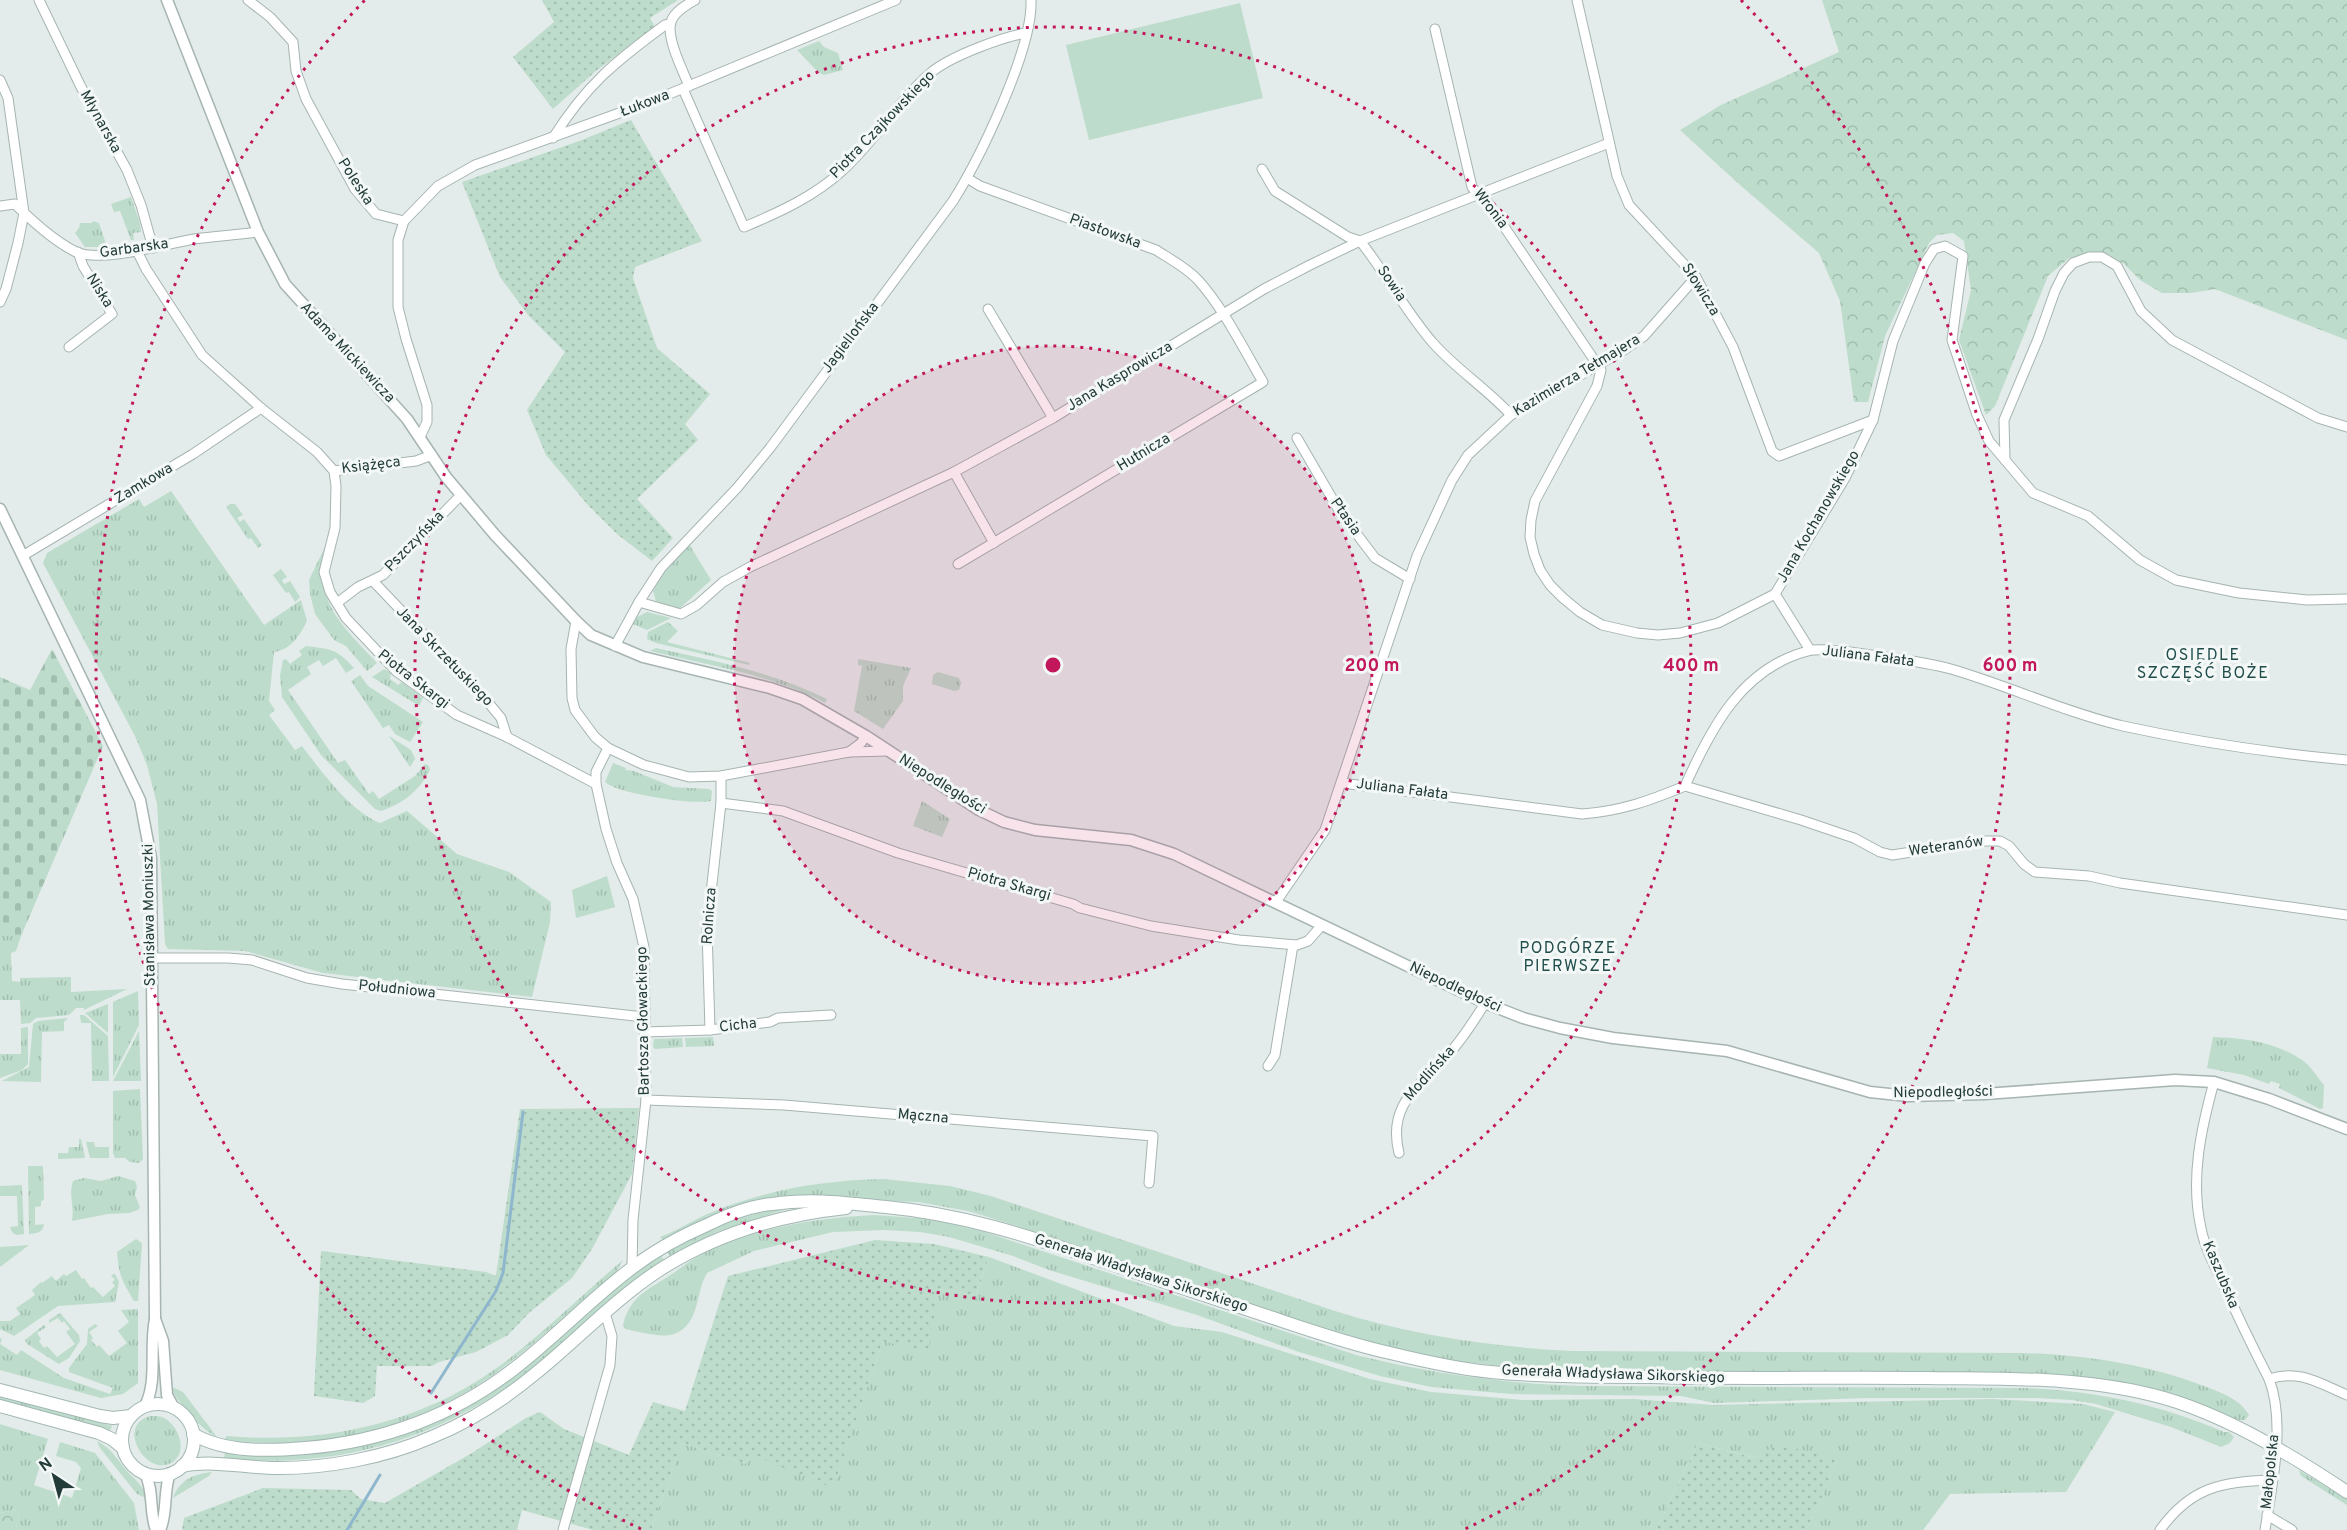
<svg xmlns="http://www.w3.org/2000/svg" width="2347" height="1530" font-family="Overpass,sans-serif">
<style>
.grass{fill:url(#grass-tufts)}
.forest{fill:url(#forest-crowns)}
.cemetery{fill:url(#cemetery-stones)}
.garden{fill:url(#garden-dots)}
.pitch{fill:#bddccb}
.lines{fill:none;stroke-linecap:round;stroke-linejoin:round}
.stream{stroke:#8eb7ce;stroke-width:3}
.minor-casing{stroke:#a6b4b2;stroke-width:11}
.tertiary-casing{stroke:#a6b4b2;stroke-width:13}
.secondary-casing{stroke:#a2b7b3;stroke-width:14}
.minor{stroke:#fff;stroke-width:9}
.tertiary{stroke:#fff;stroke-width:10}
.secondary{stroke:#fff;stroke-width:12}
.ring{fill:none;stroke:#c2185b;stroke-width:3;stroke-dasharray:3 6}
.labels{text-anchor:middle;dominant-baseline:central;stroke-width:6;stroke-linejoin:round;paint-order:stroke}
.street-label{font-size:15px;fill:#233c3a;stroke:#f3f8f7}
.neighbourhood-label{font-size:16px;letter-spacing:1.5px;fill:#204d4b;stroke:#f3f8f7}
.centre{fill:#c2185b;stroke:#f3f8f7;stroke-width:3}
.ring-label{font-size:18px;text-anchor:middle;font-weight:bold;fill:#c2185b;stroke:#f3f8f7;stroke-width:6;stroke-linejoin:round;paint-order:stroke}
</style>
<defs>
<pattern id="grass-tufts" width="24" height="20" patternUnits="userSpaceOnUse" patternTransform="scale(1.5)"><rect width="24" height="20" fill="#bddccb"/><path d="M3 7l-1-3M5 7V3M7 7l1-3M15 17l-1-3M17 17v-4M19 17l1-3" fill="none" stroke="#a2beaf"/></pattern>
<pattern id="forest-crowns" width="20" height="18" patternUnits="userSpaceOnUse" patternTransform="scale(1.5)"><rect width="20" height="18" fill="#bddccb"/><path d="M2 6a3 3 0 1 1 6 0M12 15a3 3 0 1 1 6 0" fill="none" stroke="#a2beaf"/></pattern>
<pattern id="cemetery-stones" width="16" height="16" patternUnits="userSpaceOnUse" patternTransform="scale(1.5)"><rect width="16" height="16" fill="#bddccb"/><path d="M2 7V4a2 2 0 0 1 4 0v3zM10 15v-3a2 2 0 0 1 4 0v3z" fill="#a2beaf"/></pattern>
<pattern id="garden-dots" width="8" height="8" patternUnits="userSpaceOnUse" patternTransform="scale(1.5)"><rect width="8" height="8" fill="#bddccb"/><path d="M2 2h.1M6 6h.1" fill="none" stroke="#a2beaf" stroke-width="1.8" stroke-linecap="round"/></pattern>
</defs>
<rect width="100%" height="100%" fill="#e3ecea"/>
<g class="grass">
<path d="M819 41 824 47 838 53 843 70 824 75 818 72 797 50Z"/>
<path d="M131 197 140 223 141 232 133 233 134 240H131L120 211 114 212 111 204Z"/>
<path d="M93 221 99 223 107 247H85L75 233 79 228 80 223H92Z"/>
<path d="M171 491 264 625 301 600 307 621C300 636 290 650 274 652L269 701 275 710 269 715 295 750 302 746C321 771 350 811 380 823L407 811 457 854 509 872 551 902 550 922 532 997 323 973 245 951 168 949 165 944 157 804 147 765 135 736 43 563 47 553 139 499 144 507Z"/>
<path d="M230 504H235L243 515 237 518 240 522 244 519 262 545 258 548 251 538 248 539 226 507Z"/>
<path d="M689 544 711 580 679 609 669 608 656 601 653 591 666 569Z"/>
<path d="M324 549C315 604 342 625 377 663L367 671 346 646 334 640 315 614 310 594 309 580Z"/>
<path d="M281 569 287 577 282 580 284 584 290 581 300 597 295 602 289 592 286 593 273 575Z"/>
<path d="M647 612 671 618 647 630 633 624 637 617Z"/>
<path d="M668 622 678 631 667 642 750 663 749 665 656 643 647 639 648 632Z"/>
<path d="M306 646C330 649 336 648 354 668L346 673 336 658 323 666 319 660 307 667 311 674 288 690 338 763 345 760 369 794 373 791 379 799 415 776 425 764 429 766 430 770C419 791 404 803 381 811L375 809 321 755 282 697 280 676 283 660 286 659 290 664 302 655 299 651Z"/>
<path d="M656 648C714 661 773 672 827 699L825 703C771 675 709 665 650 651Z"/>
<path d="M858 659 911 668 903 686V701L883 729 854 711 862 666 858 665Z"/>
<path d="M384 669 391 673 390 679 398 685 402 682 423 698 419 706 372 677Z"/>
<path d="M938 672 959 678 961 683 959 690 954 691 932 684 933 675Z"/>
<path d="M360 675 368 686 423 722 410 742 395 734 389 725 383 728 351 681Z"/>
<path d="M389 736 411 750 415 759 410 767Z"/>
<path d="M613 763 626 768 625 770 634 771 673 787 709 789 712 791 711 801C693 805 618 794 605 782Z"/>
<path d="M922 801 950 819 942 837 913 826Z"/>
<path d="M607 876 615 907 576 918 572 890Z"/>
<path d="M0 936H21L16 951 11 953 12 981 20 982V978L71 977V992L127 989 84 1010V1008H76L69 1015 36 1018 30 1023 21 1024 20 1000H0Z"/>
<path d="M138 991 139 1025 113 1077V1002Z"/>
<path d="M108 1004V1033L85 1013Z"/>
<path d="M80 1015H84L108 1036 109 1081H92L91 1023H81Z"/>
<path d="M68 1018 64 1022V1031L42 1032 41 1082 2 1081 29 1067 33 1024 38 1021Z"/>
<path d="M28 1027V1064L22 1070 0 1078V1054H21V1028Z"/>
<path d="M139 1031 141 1081H113Z"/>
<path d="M713 1037 714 1046 686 1047 685 1038Z"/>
<path d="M2213 1037C2245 1038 2275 1042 2302 1060 2311 1066 2317 1077 2324 1085L2323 1108 2320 1109 2279 1088 2280 1084 2271 1081 2269 1084 2244 1075 2207 1068Z"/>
<path d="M682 1038 683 1047 655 1049 653 1047 654 1039Z"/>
<path d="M140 1089 143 1159 139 1163 130 1162 125 1158H115L113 1153V1091Z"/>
<path d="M79 1139H81L85 1158 58 1159V1153H68L69 1147H79Z"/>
<path d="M86 1142H94L95 1147H109V1158H90Z"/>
<path d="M28 1166H43L44 1200 41 1201V1206L35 1207V1225L44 1224C43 1233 37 1233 29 1234Z"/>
<path d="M118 1176 135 1181 137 1187 135 1195 140 1207 138 1210 129 1213 108 1214 72 1221C75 1207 68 1195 73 1181L84 1178 101 1181Z"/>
<path d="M884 1179 950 1186 991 1196 1335 1311C1412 1335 1491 1347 1572 1351L2023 1353C2086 1355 2145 1364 2204 1386 2221 1393 2239 1398 2249 1415L2245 1420H2238L2237 1422 2133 1385 2100 1379 2054 1374 1577 1371 1518 1368 1457 1361 1381 1345 1289 1317 1011 1224 968 1211 918 1202 778 1197 758 1199 717 1213 663 1240 660 1237C679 1230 696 1218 715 1211 770 1189 825 1180 884 1179Z"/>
<path d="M22 1185 24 1234 16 1235 12 1232 10 1227 18 1226 17 1196H0V1186Z"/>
<path d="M777 1209 783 1210 717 1232 670 1256 667 1252C701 1232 738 1215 777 1209Z"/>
<path d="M874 1215 931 1219 985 1232 1356 1355C1432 1374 1507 1384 1585 1386L2025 1388C2095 1391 2159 1404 2224 1432H2229L2234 1437 2230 1443 2221 1447 2171 1427 2096 1404 2072 1400 2036 1398H1868L1714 1403 1681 1396 1511 1394 1431 1387 1380 1376 1299 1352 1197 1315 1049 1270 1013 1256 949 1237 920 1232 885 1230 833 1232 754 1251 707 1273 704 1279C700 1288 699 1297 696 1307 684 1347 656 1335 625 1329L623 1325C631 1292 654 1288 679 1269 727 1231 812 1218 874 1215Z"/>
<path d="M136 1239 142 1243 138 1301H134C122 1281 119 1276 117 1252Z"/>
<path d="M29 1245 0 1267V1247Z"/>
<path d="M661 1255 664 1260C619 1289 582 1326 541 1361 452 1436 340 1471 224 1458L225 1452C310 1463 391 1445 467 1406L631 1276Z"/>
<path d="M989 1257 1174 1326 1222 1332 1370 1379 1431 1392 1523 1400 1634 1399 1713 1405 1993 1399 2083 1404 2115 1412 2066 1492 1950 1494 1923 1530H1806L1817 1509 1837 1459 1756 1458 1698 1443 1656 1530H651L682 1443 745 1464 752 1454 833 1487 883 1341 939 1289 976 1295Z"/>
<path d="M623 1260 616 1272C577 1303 542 1339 501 1369 423 1428 322 1452 225 1440L226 1436C320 1444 412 1426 491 1372 538 1339 579 1297 623 1260Z"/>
<path d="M76 1270 82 1279 84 1278 91 1288 93 1287 103 1297 115 1286 112 1282 115 1280 111 1275 115 1274 119 1282 115 1302 58 1306 14 1336 0 1329V1321H10L20 1314 16 1308 35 1295 32 1290 41 1282 42 1283 52 1276 56 1281 64 1274 66 1276Z"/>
<path d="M138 1309V1383L123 1394 101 1398 0 1370V1338L2 1339 0 1344 17 1355 21 1350 64 1378 110 1394 113 1388 69 1372V1368L87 1344 88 1329 95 1324 98 1326 89 1332 93 1338 91 1340 97 1347 99 1345 109 1356 127 1343 118 1331 129 1322 121 1310Z"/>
<path d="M60 1313 79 1335 80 1341 69 1358 59 1364 27 1344 25 1340 44 1325 46 1327 37 1333 41 1339 39 1341 44 1348 47 1346 57 1357 75 1344 66 1332 70 1329 64 1321 62 1323 58 1318 49 1323V1320Z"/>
<path d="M170 1386 183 1392 217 1437C202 1431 176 1401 170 1386Z"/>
<path d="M0 1395 112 1426 110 1431 0 1401Z"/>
<path d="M150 1416C155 1416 160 1416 164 1418 178 1425 188 1450 174 1461 149 1481 114 1426 150 1416Z"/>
<path d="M0 1424 48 1439 34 1485 72 1498 81 1468 76 1462 56 1456 60 1442 95 1453 134 1503 139 1530H16L19 1514 15 1510 0 1513Z"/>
<path d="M97 1441C112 1449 116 1458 126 1470 134 1479 143 1484 146 1498L137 1494 100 1448Z"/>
<path d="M2299 1470 2347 1499V1505L2301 1476Z"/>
<path d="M212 1472 209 1476 173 1498C179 1480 194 1474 212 1472Z"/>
</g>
<g class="forest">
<path d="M1822 0H2347V340L2215 289 2191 293H2162L2140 280 2123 263 2104 252 2069 258 2048 276 1995 406 1986 415 1959 340 1971 290 1964 241 1953 233 1937 235 1929 243 1885 336 1868 402H1854L1840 301 1819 253 1740 185 1680 130 1721 105 1839 52Z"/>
<path d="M15 1510 19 1514 16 1530H0V1513Z"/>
</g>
<path class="cemetery" d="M52 649 103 746 21 936H0V677L30 690Z"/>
<g class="garden">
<path d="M542 0H678L650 18 655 27 597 70 553 109 513 57 554 22Z"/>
<path d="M631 120 702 241 635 267 633 278 657 348 710 394 685 424 698 440 637 499 673 538 652 561 617 534 587 504 546 455 527 410 565 352 529 316 500 277 462 182 582 140Z"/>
<path d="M639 1108 632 1174 592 1249 572 1278 530 1312 508 1335 476 1352 439 1362 432 1366H377L375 1396 363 1403 314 1396 321 1251 486 1272 496 1276 520 1109Z"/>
<path d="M875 1240 934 1244 989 1257 976 1295 939 1289 928 1352 883 1341 833 1488 752 1455 745 1464 682 1443 651 1530H593L522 1510 517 1530H182L184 1518 263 1488 351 1490 361 1499 385 1503 472 1453 526 1418 540 1412 564 1429 629 1455 653 1402 685 1411 728 1276Z"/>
<path d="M1698 1443 1755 1458 1777 1444 1837 1459 1817 1509 1806 1530H1656Z"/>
</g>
<path class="pitch" d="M1240 3 1263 98 1089 140 1066 45Z"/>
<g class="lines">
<g class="stream">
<path d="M431 1393 496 1291 503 1273 523 1112"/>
<path d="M347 1530 380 1475"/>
</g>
<g class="minor-casing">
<g id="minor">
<path d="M39 0 81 87 127 170 141 205 153 248"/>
<path d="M248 0 270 17 293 42 296 71 306 99 355 189 376 214 404 221"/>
<path d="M1577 0 1617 176 1629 205 1696 277 1733 347 1772 451 1779 456 1873 420"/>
<path d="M1435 29 1472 187 1476 192 1482 194 1601 370 1597 386 1535 501 1531 520 1530 537 1534 554 1540 570 1550 585 1563 598 1580 612 1602 625 1637 633 1658 635 1680 633 1718 623 1775 594 1845 478 1873 420 1893 341 1925 263 1934 249 1945 246 1963 256 1952 340 1977 415 1989 441 2033 493 2088 516 2140 560 2176 580 2239 593 2307 600 2347 599"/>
<path d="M0 80 8 98 24 213 18 243 6 289 0 302"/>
<path d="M689 86C683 71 666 38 671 22 674 12 686 5 695 0"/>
<path d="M683 89 744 227C780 212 815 196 843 170 876 140 900 98 933 71 952 56 1002 37 1026 33"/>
<path d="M553 138C586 85 616 61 665 25L670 24"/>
<path d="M1262 169 1275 191 1348 237 1360 241C1386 273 1405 311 1433 343 1456 369 1487 389 1511 415"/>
<path d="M0 206 15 204C32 221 54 241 76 252 101 263 166 244 194 239 215 236 236 235 258 232"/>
<path d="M137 251 146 269 202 355 261 408 317 452 334 471 416 461 432 455"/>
<path d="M988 309 1053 418"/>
<path d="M69 347 112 314 83 266 78 252"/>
<path d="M420 437 427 422V405L406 339 398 307V240L404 221 438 186 475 165 650 102 896 0"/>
<path d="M1297 438 1340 512 1375 558 1410 579"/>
<path d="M2005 460 2004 420 2038 339 2055 291 2064 273 2073 263 2089 257H2102L2117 266 2141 311 2172 340 2318 418 2347 427"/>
<path d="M334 471 336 486 335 528 324 572 330 592 346 618 396 671 457 715 507 737 596 784"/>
<path d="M954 472 994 543"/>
<path d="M24 555 193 454 261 408"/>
<path d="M958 564 1263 382C1243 348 1224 309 1198 280 1187 268 1170 259 1156 250L980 186 967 178"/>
<path d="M373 581 487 701 501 718 507 737"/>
<path d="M1775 594 1810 650"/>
<path d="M639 602 681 614 697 605 723 582 750 567 954 472 1053 418 1264 289 1310 265 1360 241 1609 143"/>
<path d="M337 603 358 587 383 575 461 495"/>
<path d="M576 621 571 649 572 698 575 710 595 737 608 748 644 765 689 777 721 776 849 752 861 743 866 736"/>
<path d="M615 646 639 602 661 568 737 488 770 448 953 201C980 158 1033 49 1031 0"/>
<path d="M608 748 596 772V784L606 829 617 863 633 899 644 947 646 1100 633 1220 632 1267"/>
<path d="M849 752 888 751"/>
<path d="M721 776V803L783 811 898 853 1073 904 1080 908 1151 926 1239 940 1297 945 1308 941 1322 925"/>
<path d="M1342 783 1582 814C1621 811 1649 801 1685 786 1711 728 1742 668 1808 651 1821 647 1857 653 1871 655 1898 659 1925 662 1951 669 2009 686 2064 712 2123 726 2196 742 2272 753 2347 760"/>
<path d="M1685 786 1801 820 1854 838 1880 852 1892 855 1984 841H2000L2009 846 2024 864 2035 872 2089 876 2120 883 2347 915"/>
<path d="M1276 902 1325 830 1417 556 1452 480 1468 455 1511 415 1624 350 1644 336 1696 277"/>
<path d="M152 958H228L252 960 307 978 342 984 644 1017"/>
<path d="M710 1030 707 929 721 803"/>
<path d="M644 1032 710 1030 770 1022 778 1018 831 1015"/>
<path d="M1268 1066 1275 1055 1293 945"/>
<path d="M2214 1082C2201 1129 2190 1179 2201 1228 2204 1245 2213 1263 2221 1279 2236 1313 2252 1346 2269 1379 2299 1369 2319 1383 2347 1395"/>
<path d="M646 1100 784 1105 1153 1136 1149 1183"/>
<path d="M1399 1153C1387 1104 1419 1087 1447 1056 1462 1040 1474 1021 1485 1003"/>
<path d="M2267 1515 2292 1530"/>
<path d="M563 1530 610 1365 612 1336 605 1313"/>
<path d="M2160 1530C2191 1487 2221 1482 2271 1480"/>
<path d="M2265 1530C2272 1485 2286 1423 2269 1379"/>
</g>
</g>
<g class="tertiary-casing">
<g id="tertiary">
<path d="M167 0 258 232 285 284 407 419 446 477 495 535 576 621 591 635 643 657 770 688 802 699 866 736 979 810 1004 822 1035 830 1131 840 1174 854 1485 1003 1523 1018 1560 1028 1613 1038 1727 1051 1870 1092 1908 1096 1985 1094 2175 1080 2214 1082 2269 1099 2347 1129"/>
<path d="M0 509 140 800 151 858 155 1319C149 1348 158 1381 145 1406"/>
<path d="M155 1319 163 1341 167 1395 174 1408"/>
<path d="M145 1473C154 1491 149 1511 156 1530"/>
<path d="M160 1530C168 1512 163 1492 170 1473"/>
</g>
</g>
<g class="secondary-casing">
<g id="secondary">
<path d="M0 1390 100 1416 113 1418 131 1416"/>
<circle cx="158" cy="1440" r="36"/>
<path d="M0 1406 99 1433 112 1439 123 1448"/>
<path d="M193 1434C225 1453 269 1451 305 1448 382 1442 455 1415 515 1368 555 1337 589 1301 628 1271 652 1252 679 1237 707 1225 727 1215 750 1206 772 1204 812 1198 846 1203 886 1207 960 1214 1026 1235 1096 1259 1154 1278 1212 1298 1270 1317 1309 1330 1349 1344 1390 1353 1423 1361 1457 1369 1491 1372 1544 1377 1598 1377 1651 1377 1743 1379 1834 1377 1926 1378 2005 1379 2087 1376 2164 1398 2224 1415 2295 1457 2347 1492"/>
<path d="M182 1466C212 1460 242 1467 272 1468 325 1469 384 1458 432 1437 469 1422 505 1399 536 1373 577 1340 614 1300 658 1271 715 1234 779 1215 846 1208"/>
</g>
</g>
<use href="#minor" class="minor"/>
<use href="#tertiary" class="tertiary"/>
<use href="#secondary" class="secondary"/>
</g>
<circle cx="1053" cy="665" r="319" fill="#c2185b" fill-opacity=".12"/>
<g class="ring">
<circle cx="1053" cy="665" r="319"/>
<circle cx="1053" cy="665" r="638"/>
<path d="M641 1529A957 957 0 0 1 365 0M1741 0A957 957 0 0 1 1465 1529"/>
</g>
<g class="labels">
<g class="street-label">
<text transform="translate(645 104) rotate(-21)">Łukowa</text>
<text transform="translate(100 122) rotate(61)">Młynarska</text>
<text transform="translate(883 125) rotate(-46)">Piotra Czajkowskiego</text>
<text transform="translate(355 182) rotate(57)">Poleska</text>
<text transform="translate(1490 209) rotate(52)">Wronia</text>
<text transform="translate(1105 232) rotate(20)">Piastowska</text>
<text transform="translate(134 249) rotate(-8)">Garbarska</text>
<text transform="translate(1391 284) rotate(56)">Sowia</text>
<text transform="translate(1700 290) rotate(58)">Słowicza</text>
<text transform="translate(99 291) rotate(58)">Niska</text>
<text transform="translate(851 338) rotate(-53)">Jagiellońska</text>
<text transform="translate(347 353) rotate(47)">Adama Mickiewicza</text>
<text transform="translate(1577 376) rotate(-31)">Kazimierza Tetmajera</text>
<text transform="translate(1120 377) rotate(-31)">Jana Kasprowicza</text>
<text transform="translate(1144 453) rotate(-31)">Hutnicza</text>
<text transform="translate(371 466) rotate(-7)">Książęca</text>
<text transform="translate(144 484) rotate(-31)">Zamkowa</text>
<text transform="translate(1345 517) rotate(55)">Ptasia</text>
<text transform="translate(1819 517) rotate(-60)">Jana Kochanowskiego</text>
<text transform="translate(415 542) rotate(-46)">Pszczyńska</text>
<text transform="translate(444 657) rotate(46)">Jana Skrzetuskiego</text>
<text transform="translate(1868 657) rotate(7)">Juliana Fałata</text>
<text transform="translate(413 680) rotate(38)">Piotra Skargi</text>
<text transform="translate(942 785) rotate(32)">Niepodległości</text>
<text transform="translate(1402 790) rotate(7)">Juliana Fałata</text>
<text transform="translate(1946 847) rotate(-8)">Weteranów</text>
<text transform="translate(1009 885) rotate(16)">Piotra Skargi</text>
<text transform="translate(150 915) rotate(-91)">Stanisława Moniuszki</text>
<text transform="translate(710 916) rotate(-86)">Rolnicza</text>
<text transform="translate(1455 988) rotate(25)">Niepodległości</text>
<text transform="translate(397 990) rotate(6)">Południowa</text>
<text transform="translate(644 1021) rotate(-91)">Bartosza Głowackiego</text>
<text transform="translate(738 1026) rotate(-7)">Cicha</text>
<text transform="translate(1430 1074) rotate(-48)">Modlińska</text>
<text transform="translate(1943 1093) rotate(-1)">Niepodległości</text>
<text transform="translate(923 1117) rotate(5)">Mączna</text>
<text transform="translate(1141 1274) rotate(18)">Generała Władysława Sikorskiego</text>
<text transform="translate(2220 1275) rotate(67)">Kaszubska</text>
<text transform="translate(1613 1375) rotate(2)">Generała Władysława Sikorskiego</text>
<text transform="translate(2271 1472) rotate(-84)">Małopolska</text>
</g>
<g class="neighbourhood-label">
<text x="2203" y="656">OSIEDLE<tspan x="2203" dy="18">SZCZĘŚĆ BOŻE</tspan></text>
<text x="1568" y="949">PODGÓRZE<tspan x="1568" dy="18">PIERWSZE</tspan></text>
</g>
</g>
<circle cx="1053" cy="665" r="9" class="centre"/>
<g class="ring-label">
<text x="1372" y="671">200 m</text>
<text x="1691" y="671">400 m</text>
<text x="2010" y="671">600 m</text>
</g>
<g transform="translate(54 1476) rotate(324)" stroke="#f3f8f7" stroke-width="4.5" paint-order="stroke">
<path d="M0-4.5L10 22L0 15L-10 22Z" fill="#233c3a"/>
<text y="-9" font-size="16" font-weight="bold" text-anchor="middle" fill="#233c3a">N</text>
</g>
</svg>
